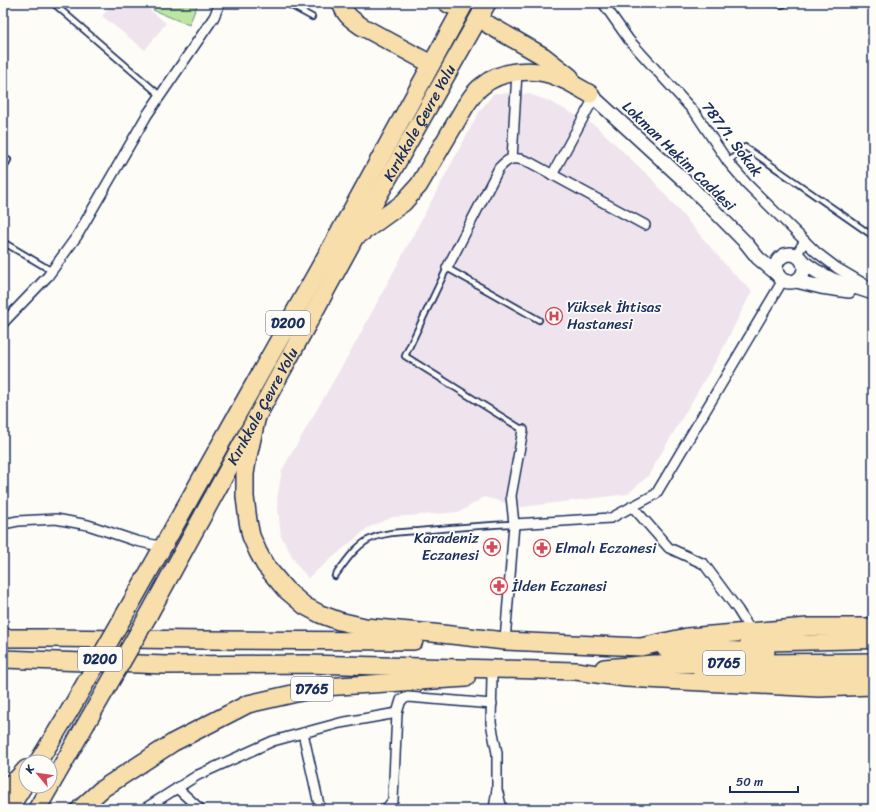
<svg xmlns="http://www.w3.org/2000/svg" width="876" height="812" font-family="Sriracha,sans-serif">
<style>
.built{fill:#efe4ed}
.green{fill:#bce6a2;stroke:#6c8a80}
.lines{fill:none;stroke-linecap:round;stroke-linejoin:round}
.lane-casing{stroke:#1b2f5e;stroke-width:8}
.street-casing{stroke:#1b2f5e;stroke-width:12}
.secondary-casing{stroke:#1b2f5e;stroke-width:16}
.primary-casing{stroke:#1b2f5e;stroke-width:17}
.highway-casing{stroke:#1b2f5e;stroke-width:20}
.lane{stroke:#fdfcf7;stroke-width:4.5}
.street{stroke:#fdfcf7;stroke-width:9}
.secondary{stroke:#fdfcf7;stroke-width:13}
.primary{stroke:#f8deab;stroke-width:14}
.highway{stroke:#f8deab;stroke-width:17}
.highway-bridge-casing{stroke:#1b2f5e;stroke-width:20;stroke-linecap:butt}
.highway-bridge{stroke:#f8deab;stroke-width:17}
.labels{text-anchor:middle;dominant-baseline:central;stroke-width:3.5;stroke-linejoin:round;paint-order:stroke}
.shield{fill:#fdfcf7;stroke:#5f6c8c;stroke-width:1}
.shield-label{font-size:14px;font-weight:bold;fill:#1b2f5e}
.street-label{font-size:15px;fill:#1b2f5e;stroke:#fdfcf7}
.poi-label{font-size:15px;fill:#1b2f5e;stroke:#fdfcf7;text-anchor:start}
</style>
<rect width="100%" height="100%" fill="#fdfcf7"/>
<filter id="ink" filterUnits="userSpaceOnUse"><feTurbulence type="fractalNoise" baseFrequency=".025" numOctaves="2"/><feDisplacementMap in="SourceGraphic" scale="8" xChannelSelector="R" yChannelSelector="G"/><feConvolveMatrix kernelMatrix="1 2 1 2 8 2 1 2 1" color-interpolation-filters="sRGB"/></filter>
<g filter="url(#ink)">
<g class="built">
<path d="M113 3H141L166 23 145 50 102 16Z"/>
<path d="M494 93 529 94 549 101 596 126 650 177 731 271 752 291 721 352 648 476 628 494 522 507 484 497 460 512 393 517 369 527 308 578 297 565 281 536 277 499 282 470 356 342 479 112Z"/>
</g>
<path class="green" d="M156 3H198L189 25 153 10Z"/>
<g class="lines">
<g class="lane-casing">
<g id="lane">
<path d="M53 3 161 96"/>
<path d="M286 3 312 17"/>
<path d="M728 162 745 147 873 236"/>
<path d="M3 169 8 160"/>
<path d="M3 242 52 271"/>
<path d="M523 430 405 356 447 268 539 320"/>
<path d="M335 576C344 564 354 548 368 540 384 532 402 532 419 531 451 528 483 525 514 524"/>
</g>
</g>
<g class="street-casing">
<g id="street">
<path d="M603 3 629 40 696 114 728 162 747 184 816 252 837 268 871 288"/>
<path d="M781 3H782"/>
<path d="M512 159 517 72"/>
<path d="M552 175 594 98"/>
<path d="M796 255 805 241"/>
<path d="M447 268 499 168C501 166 504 163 507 161 514 156 524 160 531 163L645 225"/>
<path d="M3 323 48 276 77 236 147 115 214 17 220 3"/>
<path d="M632 506 669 548 704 564 738 610 751 631"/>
<path d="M3 524 18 521 56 519 88 525 136 541 164 547"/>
<path d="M514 524 611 518 656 494 783 280"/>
<path d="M505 641 514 524 511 496 523 430"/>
<path d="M492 676 491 723 497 753V789L494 809"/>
<path d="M303 733 320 809"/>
<path d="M177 788 200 809"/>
<path d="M498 793 502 809"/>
<path d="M144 809 198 775 273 741 340 723 397 713 401 700 408 697 492 704"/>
<path d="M383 809 387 808 393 800 397 713"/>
</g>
</g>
<g class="secondary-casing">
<g id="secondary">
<path d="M590 94 687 183 746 243 758 258 777 274"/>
<circle cx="790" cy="268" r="14"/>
<path d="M803 262 816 271 833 280 873 293"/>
<path d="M796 281 821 287 849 291"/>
</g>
</g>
<g class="primary-casing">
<g id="primary">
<path d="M747 644 873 641"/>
<path d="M700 674H873"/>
</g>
</g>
<g class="highway-casing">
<g id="highway">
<path d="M341 3C345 15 351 19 361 26L431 64"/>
<path d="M447 3 450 5"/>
<path d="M489 25 543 56 570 77"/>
<path d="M360 234 403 203 419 185 466 105C471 98 475 91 482 86 501 70 535 67 557 77 569 81 579 88 590 94"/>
<path d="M257 416 247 461 245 474V497L248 521 251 536 258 552 265 565 285 589 305 606 320 614 339 621 365 627 433 633 505 641 641 647 687 637 808 627H873"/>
<path d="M129 607 343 226 465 3"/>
<path id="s1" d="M148 616 355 237 487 3"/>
<path d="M3 638H48L205 640 414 641"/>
<path d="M665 648 766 652"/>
<path d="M3 659 166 665 306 664 576 671 626 678 819 688 873 686"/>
<path d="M604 668 653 664 873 662"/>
<path d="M38 762 70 710"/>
<path d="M3 789 17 779 26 769"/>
<path d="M9 809 26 782"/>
<path d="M37 809 90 717"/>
<path d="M80 809 102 789 174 742 248 704 323 687 466 678"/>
</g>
</g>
<use href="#lane" class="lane"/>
<use href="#street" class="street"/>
<use href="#secondary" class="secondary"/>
<use href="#primary" class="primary"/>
<use href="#highway" class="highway"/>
<g class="highway-bridge-casing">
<g id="highway-bridge">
<path d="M70 710 129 607"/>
<path d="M90 717 148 616"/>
</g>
</g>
<use href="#highway-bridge" class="highway-bridge"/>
</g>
</g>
<defs>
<g id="hospital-ring" transform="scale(0.9)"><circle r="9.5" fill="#fdfcf7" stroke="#d1495b" stroke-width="1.5"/><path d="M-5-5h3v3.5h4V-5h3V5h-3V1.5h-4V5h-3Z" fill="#d1495b"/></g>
<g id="pharmacy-ring" transform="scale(0.9)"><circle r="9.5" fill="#fdfcf7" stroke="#d1495b" stroke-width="1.5"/><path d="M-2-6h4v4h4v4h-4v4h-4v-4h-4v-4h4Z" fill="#d1495b"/></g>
</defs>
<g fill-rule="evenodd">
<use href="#hospital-ring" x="554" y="316"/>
<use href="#pharmacy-ring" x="492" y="547"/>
<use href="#pharmacy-ring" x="542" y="548"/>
<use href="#pharmacy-ring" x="499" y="586"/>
</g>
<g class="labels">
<g class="shield">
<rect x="266" y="311" width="44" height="24" rx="3"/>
<rect x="78" y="647" width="44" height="24" rx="3"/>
<rect x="703" y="651" width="42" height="24" rx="3"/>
<rect x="291" y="677" width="42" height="24" rx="3"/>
</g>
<g class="shield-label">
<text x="288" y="323">D200</text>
<text x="100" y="659">D200</text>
<text x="724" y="663">D765</text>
<text x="312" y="689">D765</text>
</g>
<g class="street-label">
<text stroke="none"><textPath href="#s1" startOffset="563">Kırıkkale Çevre Yolu</textPath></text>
<text transform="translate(732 139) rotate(53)">787/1. Sokak</text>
<text transform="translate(679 156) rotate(44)">Lokman Hekim Caddesi</text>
<text stroke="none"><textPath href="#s1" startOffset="239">Kırıkkale Çevre Yolu</textPath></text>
</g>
<g class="poi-label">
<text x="567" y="307">Yüksek İhtisas<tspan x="567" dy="17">Hastanesi</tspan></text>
<text x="479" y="538" text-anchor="end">Karadeniz<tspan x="479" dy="17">Eczanesi</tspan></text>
<text x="555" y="548">Elmalı Eczanesi</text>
<text x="512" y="586">İlden Eczanesi</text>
</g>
</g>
<rect width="876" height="812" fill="none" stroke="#fdfcf7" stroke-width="16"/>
<rect x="8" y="8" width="860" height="796" fill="none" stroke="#1b2f5e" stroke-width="1.5" filter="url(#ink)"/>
<g transform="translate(38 774) rotate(299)"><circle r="19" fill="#fdfcf7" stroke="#a3aaba"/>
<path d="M0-3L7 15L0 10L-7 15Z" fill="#d1495b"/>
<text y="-6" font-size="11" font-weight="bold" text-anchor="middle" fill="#1b2f5e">K</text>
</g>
<path d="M730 786v6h68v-6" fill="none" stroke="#1b2f5e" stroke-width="2"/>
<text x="736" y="786" font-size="12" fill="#1b2f5e" stroke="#fdfcf7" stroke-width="3" paint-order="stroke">50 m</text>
</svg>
